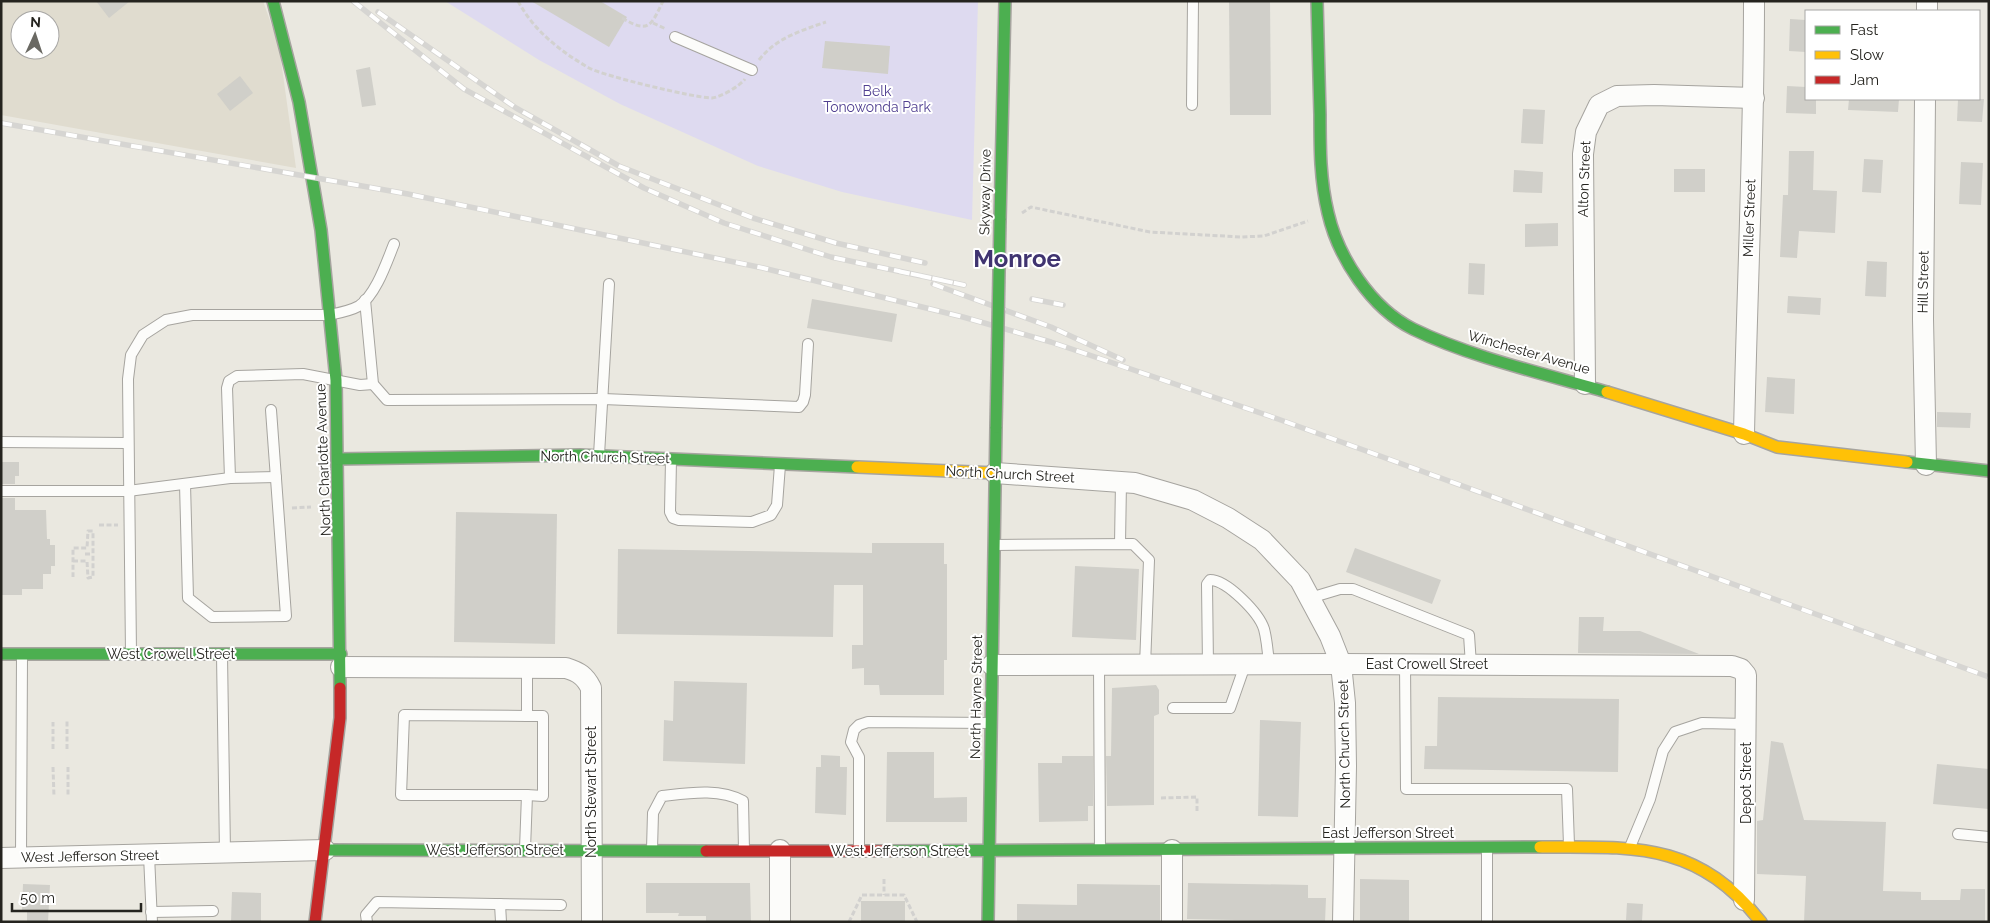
<svg xmlns="http://www.w3.org/2000/svg" width="1990" height="923" font-family="Raleway,sans-serif">
<style>
.built{fill:#e0dccf;fill-rule:evenodd}
.green{fill:#dedaf0}
.building{fill:#d0cfc9}
.lines{fill:none;stroke-linecap:round;stroke-linejoin:round}
.lane-casing{stroke:#a6a49f;stroke-width:12}
.street-casing{stroke:#a6a49f;stroke-width:22}
.fast-casing{stroke:#a6a49f;stroke-width:14}
.slow-casing{stroke:#a6a49f;stroke-width:14}
.jam-casing{stroke:#a6a49f;stroke-width:14}
.path{stroke:#d2d1cf;stroke-width:3;stroke-dasharray:5 2.5;stroke-linecap:butt}
.lane{stroke:#fcfcfa;stroke-width:10}
.street{stroke:#fcfcfa;stroke-width:20}
.fast{stroke:#4caf50;stroke-width:11}
.slow{stroke:#ffc107;stroke-width:11}
.jam{stroke:#c62828;stroke-width:11}
.rail-casing{stroke:#d6d5d2;stroke-width:5.5}
.rail{stroke:#fff;stroke-width:4;stroke-dasharray:11;stroke-linecap:butt}
.fast-bridge-casing{stroke:#a6a49f;stroke-width:14;stroke-linecap:butt}
.fast-bridge{stroke:#4caf50;stroke-width:11}
.labels{text-anchor:middle;dominant-baseline:central;stroke-width:4;stroke-linejoin:round;paint-order:stroke}
.park-label{font-size:14px;fill:#514091;stroke:#fff}
.street-label{font-size:14px;fill:#25241f;stroke:#fff}
.town-label{font-size:24px;font-weight:bold;fill:#403470;stroke:#fff}
</style>
<rect width="100%" height="100%" fill="#eae8e0"/>
<path class="built" d="M1 1H263L279 46 296 168 1 115ZM20 20H50V50H20Z"/>
<path class="green" d="M445 1H978L972 220 842 192 758 166 620 104 539 60Z"/>
<g class="building">
<path d="M96 1H130L109 18Z"/>
<path d="M531 1H600L627 17 609 47Z"/>
<path d="M1229 1H1270L1271 115H1230Z"/>
<path d="M1790 19 1806 20V52L1789 51Z"/>
<path d="M825 41 890 46 888 74 822 68Z"/>
<path d="M370 67 376 105 362 107 356 70Z"/>
<path d="M240 76 253 93 230 111 217 94Z"/>
<path d="M1787 86 1806 87V99H1816V114L1786 113Z"/>
<path d="M1849 99H1899L1898 112 1848 110Z"/>
<path d="M1958 99H1984L1982 122 1957 121Z"/>
<path d="M1523 109 1545 110 1543 144 1521 143Z"/>
<path d="M1789 151H1814L1813 190 1837 191 1835 233 1799 231 1797 258 1780 257 1783 195H1788Z"/>
<path d="M1864 159 1883 160 1881 193 1862 192Z"/>
<path d="M1961 162 1983 163 1981 205 1959 204Z"/>
<rect x="1674" y="169" width="31" height="23"/>
<path d="M1514 170 1543 172 1542 193 1513 192Z"/>
<path d="M1558 223V246L1525 247V224Z"/>
<path d="M1867 261 1887 262 1886 297 1865 296Z"/>
<path d="M1469 263 1485 264 1484 295 1468 294Z"/>
<path d="M1788 296 1821 298 1820 315 1787 313Z"/>
<path d="M812 299 897 314 892 342 807 328Z"/>
<path d="M1767 377 1795 379 1794 414 1765 412Z"/>
<path d="M1937 412 1971 413 1970 428 1937 427Z"/>
<path d="M1 462H19V476H15V484H1Z"/>
<path d="M1 498H15V510H46L47 539H50V545H55V566H51V574H43V589H22V595H1Z"/>
<path d="M456 512 557 514 555 644 454 642Z"/>
<path d="M872 543H944V564H947V660H944V695H880L879 685H864V668L852 669V645H863V585H834L833 637 617 634 618 549 872 553Z"/>
<path d="M1355 548 1441 580 1432 604 1346 572Z"/>
<path d="M1075 566 1139 569 1136 640 1072 637Z"/>
<path d="M1579 617H1604L1603 631H1640L1699 654 1578 653Z"/>
<path d="M674 681 747 683 745 764 663 761 664 720 673 721Z"/>
<path d="M1156 685 1159 690V714L1154 716V805L1107 806 1106 756H1111L1112 688Z"/>
<path d="M1438 697 1619 699 1618 772 1424 769 1425 746H1437Z"/>
<path d="M1260 720 1301 722 1298 817 1258 816Z"/>
<path d="M1771 741 1783 743 1804 820 1886 822 1883 891 1921 892V900H1960L1961 889H1985V922H1804L1806 876 1757 874V821L1763 820Z"/>
<path d="M887 752H934V798L967 797V822H886Z"/>
<path d="M821 755 840 756V767H847L846 815 815 813 816 767H821Z"/>
<path d="M1062 756H1093V806H1088V821L1039 822 1038 763H1062Z"/>
<path d="M1937 764 1989 769V809L1933 804Z"/>
<path d="M1360 879 1409 880V922H1360Z"/>
<path d="M646 883H750L751 922H706V916H678L679 913H646Z"/>
<path d="M1188 883 1308 885V898H1326L1325 922 1187 919Z"/>
<path d="M23 884 50 885 48 922H27V911H22Z"/>
<path d="M1077 884 1160 885V922H1017V904L1077 905Z"/>
<path d="M232 892 261 893V922H231Z"/>
<rect x="861" y="901" width="44" height="21"/>
<path d="M1627 903 1643 904 1642 921 1626 920Z"/>
</g>
<g class="lines">
<g class="lane-casing">
<g id="lane">
<path d="M675 37 752 70"/>
<path d="M1192 105 1193 1"/>
<path d="M365 300 373 384 387 400 603 399 799 407 803 402 805 395 808 344"/>
<path d="M1 442 128 443"/>
<path d="M599 455 609 284"/>
<path d="M671 460 670 512 673 518 679 520 752 522 771 515 777 505 780 465"/>
<path d="M230 478 227 388 229 381 237 376 303 374 360 385 373 384"/>
<path d="M185 484 188 598 212 617 286 616 271 410"/>
<path d="M1 491H128L230 478 276 477"/>
<path d="M1120 544 1121 482"/>
<path d="M995 545 1133 544 1149 560 1145 666"/>
<path d="M1310 598 1340 589H1353L1469 635 1471 665"/>
<path d="M131 653 128 379 131 355 143 335 166 320 192 315H329C339 313 350 311 359 306 376 295 387 261 394 244"/>
<path d="M222 655 225 853"/>
<path d="M1405 664 1406 789H1567L1569 845"/>
<path d="M1099 666 1100 850"/>
<path d="M1208 666 1207 584 1210 580C1227 580 1259 613 1264 629 1267 640 1268 653 1269 665"/>
<path d="M1173 708H1230L1245 665"/>
<path d="M527 716H543V796L527 795"/>
<path d="M1958 834 1989 837"/>
<path d="M1630 847 1650 799 1663 751 1675 732 1702 723 1746 724"/>
<path d="M525 849 527 795H401L404 715 527 716V668"/>
<path d="M652 849 653 813 662 796C689 793 719 788 743 801L744 850"/>
<path d="M859 850V757L851 742 854 730 859 725 868 722 990 723"/>
<path d="M149 855 152 922"/>
<path d="M21 858 22 656"/>
<path d="M500 904 501 922"/>
<path d="M151 912 213 911"/>
<path d="M367 922 366 915 377 902 561 905"/>
<path d="M1487 922V848"/>
</g>
</g>
<g class="street-casing">
<g id="street">
<path d="M1927 11V1"/>
<path d="M1925 99 1923 319 1926 465"/>
<path d="M1585 384 1583 154 1586 132 1599 105 1617 96 1654 95 1754 98"/>
<path d="M1744 434C1747 290 1754 146 1754 1"/>
<path d="M995 473 1135 483 1193 500 1228 518 1262 540 1300 580 1330 636 1341 664 1345 703 1346 766 1343 922"/>
<path d="M992 665 1341 664 1732 666 1741 669 1746 675 1744 900"/>
<path d="M341 667 566 668C579 672 585 676 591 688L592 922"/>
<path d="M1172 850V922"/>
<path d="M1 858 325 850"/>
<path d="M780 922V850"/>
</g>
</g>
<g class="fast-casing">
<g id="fast">
<path d="M273 1 299 102 321 230 336 380 340 688"/>
<path d="M1317 1C1318 39 1319 77 1320 115 1320 148 1320 180 1328 213 1338 257 1371 308 1413 329 1470 357 1545 374 1607 392"/>
<path d="M1000 220 1005 1"/>
<path d="M338 459 580 455 857 467"/>
<path d="M1907 462 1989 471"/>
<path d="M1 654H341"/>
<path d="M325 850 706 851"/>
<path d="M890 851 1540 847"/>
<path d="M988 922 996 427"/>
</g>
</g>
<g class="slow-casing">
<g id="slow">
<path d="M1607 392 1744 434 1777 447 1907 462"/>
<path d="M857 467 995 473"/>
<path d="M1540 847C1634 847 1697 841 1761 922"/>
</g>
</g>
<g class="jam-casing">
<g id="jam">
<path d="M706 851H890"/>
<path d="M315 922 340 718V688"/>
</g>
</g>
<g class="path">
<path d="M518 1C534 31 560 51 589 68 604 76 695 98 712 98 721 97 740 86 745 79"/>
<path d="M622 18C649 34 651 26 663 1"/>
<path d="M653 23 666 29"/>
<path d="M759 60C776 38 800 31 826 22"/>
<path d="M1022 213 1031 207 1150 232 1241 237 1264 236 1308 221"/>
<path d="M292 508 311 507"/>
<path d="M99 525H118"/>
<path d="M85 554H91"/>
<path d="M73 561H87L88 578 93 577V531H88L87 548H73V577"/>
<path d="M53 749V722"/>
<path d="M67 749V721"/>
<path d="M1 758H2"/>
<path d="M53 767 54 797"/>
<path d="M68 767V797"/>
<path d="M1161 798 1197 797V812"/>
<path d="M884 879V895"/>
<path d="M849 922 862 895H904L917 922"/>
</g>
<use href="#lane" class="lane"/>
<use href="#street" class="street"/>
<use href="#fast" class="fast"/>
<use href="#slow" class="slow"/>
<use href="#jam" class="jam"/>
<g class="rail-casing">
<g id="rail">
<path d="M353 1 464 89 644 188 724 223 831 257 964 285 894 270"/>
<path d="M378 12 516 108 619 166 753 218 836 243 925 263"/>
<path d="M1 123 408 194 763 268 963 317 1051 342 1278 419 1989 677"/>
<path d="M933 284 1051 327 1123 360"/>
<path d="M1032 299 1063 305"/>
</g>
</g>
<use href="#rail" class="rail"/>
<g class="fast-bridge-casing">
<path id="fast-bridge" d="M996 427 1000 220"/>
</g>
<use href="#fast-bridge" class="fast-bridge"/>
</g>
<g class="labels">
<g class="park-label">
<text x="877" y="91">Belk<tspan x="877" dy="16">Tonowonda Park</tspan></text>
</g>
<g class="street-label">
<text transform="translate(1584 179) rotate(-88)">Alton Street</text>
<text transform="translate(985 192) rotate(-89)">Skyway Drive</text>
<text transform="translate(1749 218) rotate(-88)">Miller Street</text>
<text transform="translate(1923 282) rotate(-89)">Hill Street</text>
<text transform="translate(1529 352) rotate(16)">Winchester Avenue</text>
<text transform="translate(605 457) rotate(1)">North Church Street</text>
<text transform="translate(323 460) rotate(-92)">North Charlotte Avenue</text>
<text transform="translate(1010 474) rotate(3)">North Church Street</text>
<text x="171" y="654">West Crowell Street</text>
<text x="1427" y="664">East Crowell Street</text>
<text transform="translate(976 697) rotate(-89)">North Hayne Street</text>
<text transform="translate(1344 744) rotate(-91)">North Church Street</text>
<text transform="translate(1746 783) rotate(-90)">Depot Street</text>
<text transform="translate(591 792) rotate(-90)">North Stewart Street</text>
<text x="1388" y="833">East Jefferson Street</text>
<text x="495" y="850">West Jefferson Street</text>
<text x="900" y="851">West Jefferson Street</text>
<text transform="translate(90 856) rotate(-1)">West Jefferson Street</text>
</g>
<g class="town-label">
<text x="1017" y="258">Monroe</text>
</g>
</g>
<rect width="1990" height="923" fill="none" stroke="#25241f" stroke-width="5"/>
<rect x="1805" y="10" width="175" height="90" fill="#ffffff" stroke="#a8a7a5"/>
<rect x="1815" y="26" width="25" height="8" fill="#4caf50" stroke="#a8a7a5"/>
<text x="1850" y="35" font-size="15" fill="#25241f">Fast</text>
<rect x="1815" y="51" width="25" height="8" fill="#ffc107" stroke="#a8a7a5"/>
<text x="1850" y="60" font-size="15" fill="#25241f">Slow</text>
<rect x="1815" y="76" width="25" height="8" fill="#c62828" stroke="#a8a7a5"/>
<text x="1850" y="85" font-size="15" fill="#25241f">Jam</text>
<g transform="translate(35 35) rotate(3)"><circle r="24" fill="#ffffff" stroke="#a8a7a5"/>
<path d="M0-4L9 19L0 12L-9 19Z" fill="#6a6963"/>
<text y="-8" font-size="14" font-weight="bold" text-anchor="middle" fill="#25241f">N</text>
</g>
<path d="M12 903v8h129v-8" fill="none" stroke="#25241f" stroke-width="2.5"/>
<text x="20" y="903" font-size="15" fill="#25241f" stroke="#ffffff" stroke-width="4" paint-order="stroke">50 m</text>
</svg>
